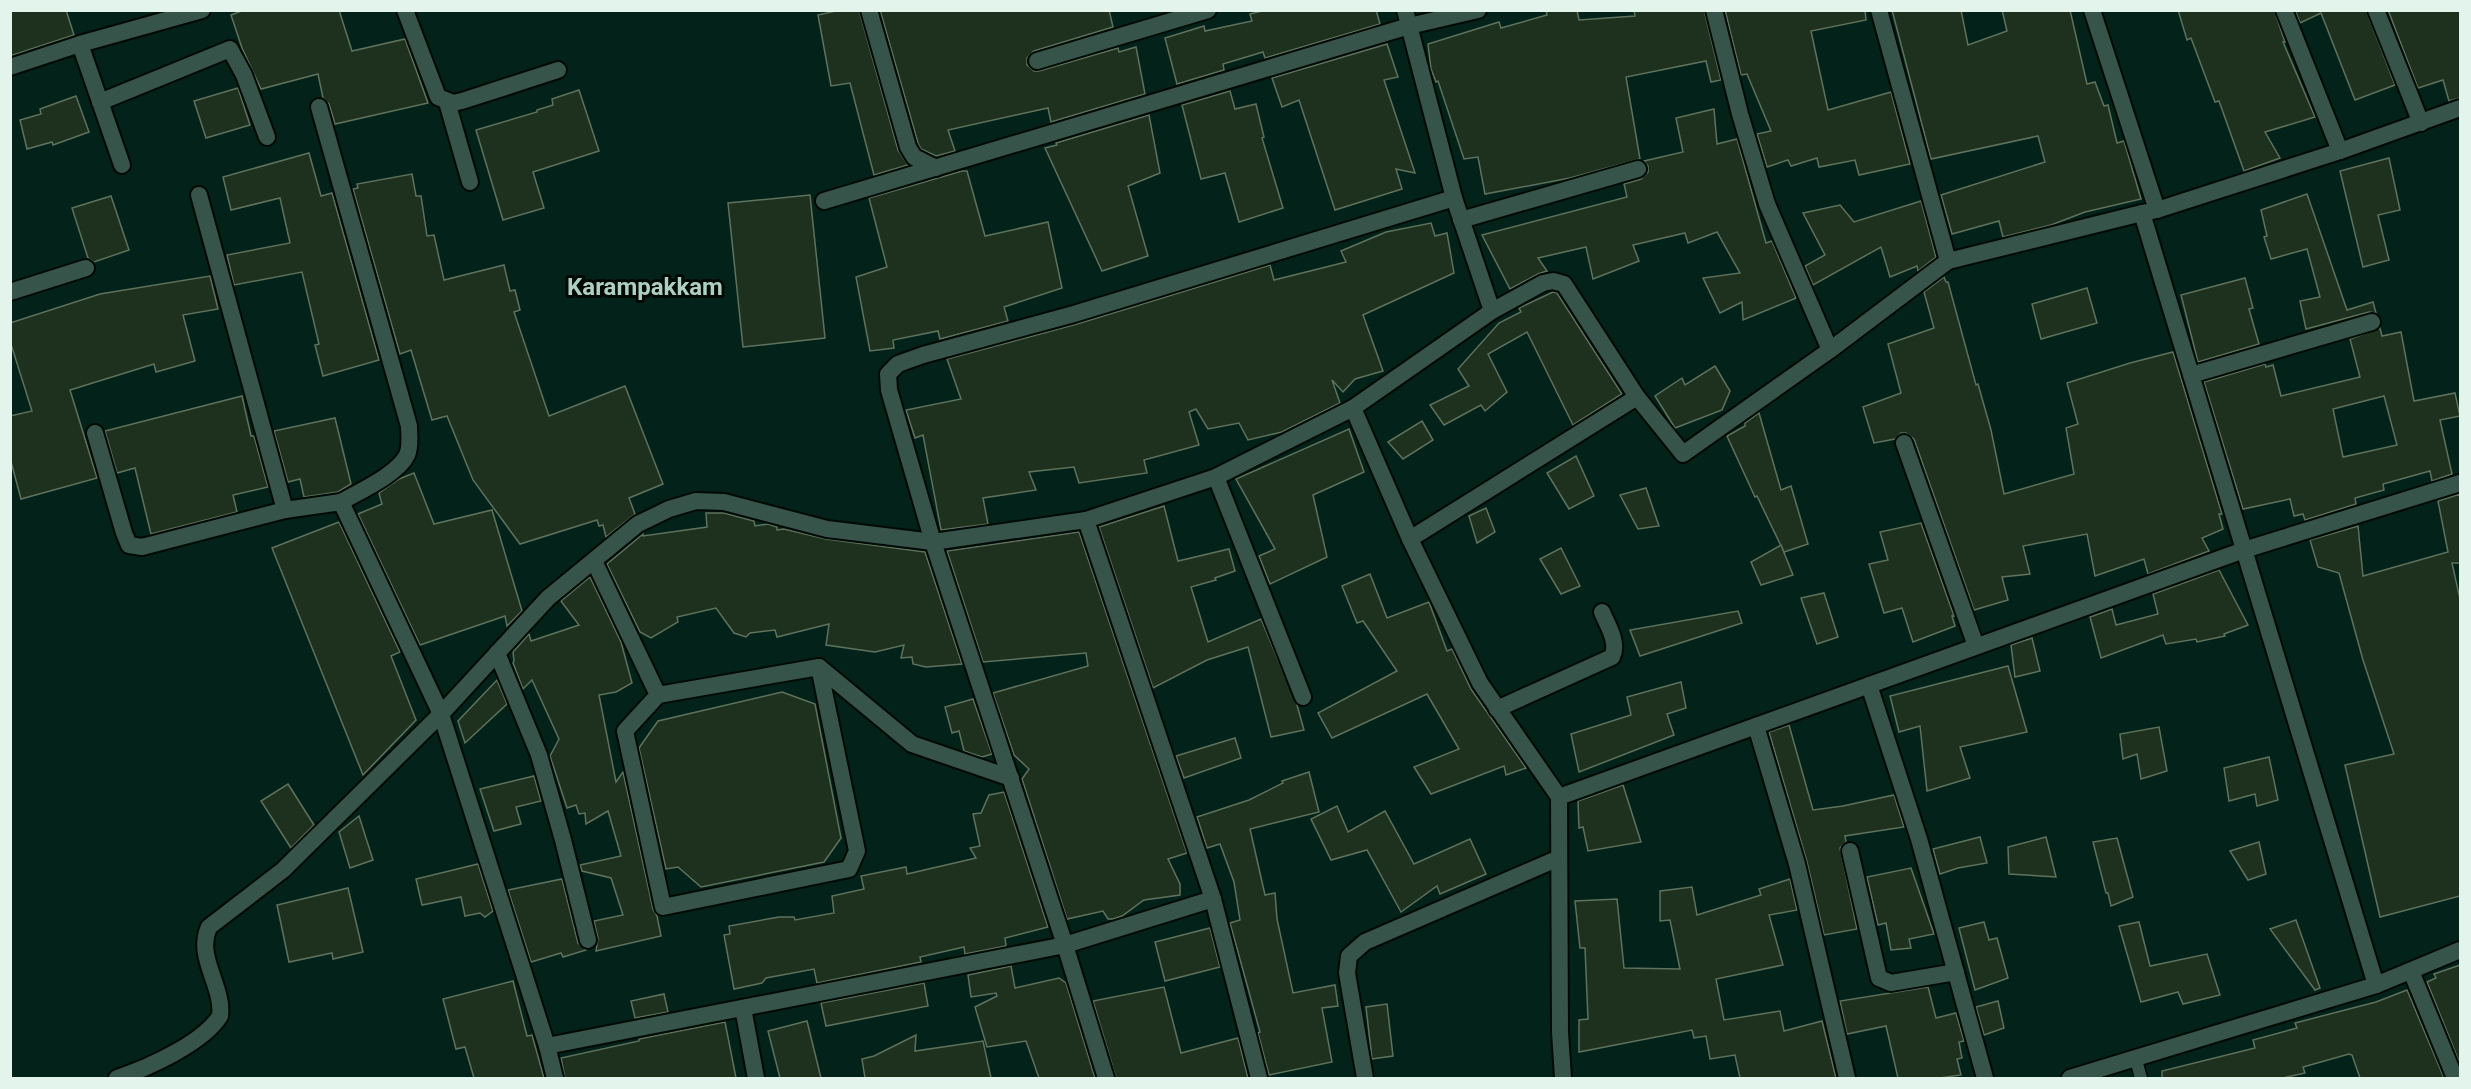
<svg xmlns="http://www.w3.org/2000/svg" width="2471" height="1089" font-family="Roboto,sans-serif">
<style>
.building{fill:#1e301e;stroke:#5e725d;stroke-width:1.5;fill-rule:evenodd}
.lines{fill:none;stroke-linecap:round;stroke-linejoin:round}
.service-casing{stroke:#000a05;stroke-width:15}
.minor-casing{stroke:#000a05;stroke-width:20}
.service{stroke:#365449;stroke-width:12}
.minor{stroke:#365449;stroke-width:16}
.labels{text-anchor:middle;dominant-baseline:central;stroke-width:6;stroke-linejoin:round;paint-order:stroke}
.district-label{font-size:24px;font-weight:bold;fill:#aed0c2;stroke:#010905}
</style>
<rect width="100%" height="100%" fill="#032219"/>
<g class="building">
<path d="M10 10H66L74 35 10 56Z"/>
<path d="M244 10H339L352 51 405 39 428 103 335 124 329 104 323 98 318 74 261 89 242 48 231 15Z"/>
<path d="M840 10H859L898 150 908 165 874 175 850 83 831 86 818 15Z"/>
<path d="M880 10H1109L1113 27 1034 51 1027 58V65L1034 71H1039L1118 48 1119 52 1136 47 1145 94 1051 122 1048 108 948 130 955 151 936 156 921 149 918 143Z"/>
<path d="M1266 10H1376L1380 24 1265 58 1263 52 1223 64 1224 70 1177 84 1165 38 1204 26 1205 31 1252 21 1250 14Z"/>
<path d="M1546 10H1577L1579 20 1635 16 1634 10H1704L1721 80 1711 82 1706 61 1626 77 1640 159 1570 178 1485 194 1478 157 1464 159 1438 81 1436 82 1431 69 1428 44 1499 22 1501 28 1547 15Z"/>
<path d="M1725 10H1865L1866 20 1811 31 1828 110 1891 92 1910 164 1859 175 1855 160 1819 167 1817 158 1791 166 1788 160 1767 167 1757 134 1771 131 1747 74 1741 75Z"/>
<path d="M1892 10H1961L1968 45 2007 31 2002 10H2070L2087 84 2095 82 2104 106 2108 105 2117 143 2124 141 2141 199 2085 212 2051 225 2003 237 1999 221 1952 234 1941 195 2045 162 2038 136 1931 159Z"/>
<path d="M2178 10H2274L2285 42H2283L2315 117 2265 132 2280 158 2244 171 2219 101 2215 102 2191 38 2187 40Z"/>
<path d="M2295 10H2366L2395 85 2355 100 2321 13 2300 23Z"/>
<path d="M2388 10H2460V98L2449 101 2443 80 2418 88Z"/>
<path d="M1387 44 1398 77 1384 80 1415 173 1396 169 1402 189 1335 210 1299 100 1282 107 1272 78Z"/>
<path d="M238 88 250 125 206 138 194 101Z"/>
<path d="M579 90 599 151 533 172 544 208 503 220 476 130 537 112V110L553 105 552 99Z"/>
<path d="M1230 91 1235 109 1256 104 1264 137 1262 138 1283 208 1239 222 1225 173 1201 179 1182 105Z"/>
<path d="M76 96 89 132 53 145 52 142 27 149 20 120 41 114 40 109Z"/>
<path d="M1714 109 1717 144 1737 139 1766 243 1772 241 1796 298 1743 320 1742 302 1720 313 1703 278 1740 273 1717 232 1688 243 1685 233 1633 245 1639 261 1593 279 1586 247 1538 258 1547 271 1538 274 1510 289 1482 235 1627 197 1624 184 1641 179 1648 172V166L1644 161 1683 152 1676 118Z"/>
<path d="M1149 115 1160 173 1128 186 1148 256 1102 271 1045 148 1057 145 1056 143Z"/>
<path d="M309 153 321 196 332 193 379 360 323 376 315 345 319 344 302 272 234 285 227 255 290 243 280 198 231 210 223 177Z"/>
<path d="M2389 158 2400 210 2378 215 2389 260 2363 267 2340 171Z"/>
<path d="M962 171H967L985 236 1048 222 1062 288 1004 307 1008 321 940 339 938 331 893 340 894 348 870 351 856 277 887 267 869 198Z"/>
<path d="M412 174 416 196H421L427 236 434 235 444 280 504 265 510 291 515 290 520 310 514 312 549 416 625 386 663 484 629 498 635 514 606 537 603 525 599 526 597 520 520 544 473 480 447 416 432 420 411 350 400 354 353 189 358 188 357 184Z"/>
<path d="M2307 194 2347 310 2373 302 2376 313 2369 312 2306 329 2300 301 2320 297 2307 249 2271 259 2264 237 2267 236 2261 210Z"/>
<path d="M810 195 825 338 743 347 728 203Z"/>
<path d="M111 196 129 250 94 262 88 258 72 208Z"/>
<path d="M1921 201 1936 257 1918 271 1917 266 1890 277 1881 247 1813 285 1805 266 1825 255 1803 213 1840 205 1854 222Z"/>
<path d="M1431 223 1435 236 1447 233 1454 273 1363 315 1383 371 1355 379 1343 392 1332 380 1340 403 1282 432 1248 440 1239 423 1208 429 1196 409 1189 412 1199 445 1144 460 1147 473 1079 483 1074 467 1029 472 1036 490 983 498 988 524 941 530 923 435 915 438 906 410 961 399 947 359 1077 324 1270 265 1274 280 1346 262 1341 251 1386 232Z"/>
<path d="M210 276 218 309 183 315 195 361 156 372 154 364 70 390 97 478 21 499 10 458V416L32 411 10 341V323L100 294Z"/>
<path d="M1944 277 1946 282H1948L1976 385 1978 384 1991 430 2004 494 2074 474 2066 428 2078 424 2067 383 2130 363 2173 352 2222 514H2219L2223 529 2202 538 2209 551 2148 574 2144 559 2095 576 2087 534 2023 546 2030 574 2002 577 2008 600 1974 610 1914 439 1906 433H1901L1895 439 1874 443 1863 407 1901 393 1888 344 1934 328 1924 292Z"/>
<path d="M2245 278 2253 308 2249 309 2259 344 2198 362 2181 295Z"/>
<path d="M2087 288 2097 323 2041 339 2032 304Z"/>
<path d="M1553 292 1557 293 1622 394 1573 425 1527 332 1488 354 1507 392 1485 411 1481 405 1444 425 1430 405 1469 386 1458 369 1499 323 1521 312 1519 308Z"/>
<path d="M2380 328 2382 336 2401 332 2414 401 2455 393 2460 416 2440 420 2452 474 2432 481 2430 471 2383 484 2384 490 2355 498 2356 504 2305 520 2303 514 2294 516 2290 499 2243 509 2204 382 2265 364 2266 367 2273 365 2281 396 2360 377 2350 339ZM2384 396 2397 445 2343 457 2333 409Z"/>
<path d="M1715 366 1730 391 1722 410 1675 428 1655 396 1682 378 1685 385Z"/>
<path d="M242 396 251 436H254L268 487 233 495 237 512 151 534 135 468 117 473 105 431Z"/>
<path d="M1759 413 1781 490 1791 486 1808 544 1784 552 1757 496 1755 497 1727 436 1745 426V423Z"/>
<path d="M335 418 351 484 338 492 304 497 300 479 288 482 274 431Z"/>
<path d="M1422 421 1433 440 1403 459 1388 442Z"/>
<path d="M1349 429 1364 472 1313 495 1327 557 1270 584 1259 556 1275 549 1236 479Z"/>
<path d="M1576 456 1594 496 1569 509 1547 473Z"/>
<path d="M414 473 434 524 492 510 522 611 507 626 505 616 420 645 358 514 382 504 379 493 399 479Z"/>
<path d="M1646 488 1659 526 1638 529 1620 495Z"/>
<path d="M2460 494V563H2452L2460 599V896L2380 917 2345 765 2394 754 2363 660 2339 573 2318 567 2310 540 2358 526 2363 576 2448 552 2438 501Z"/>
<path d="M1164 506 1178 561 1229 549 1235 571 1215 578 1216 580 1191 587 1208 642 1261 619 1297 705 1304 730 1271 737 1248 647 1207 660 1153 688 1099 527Z"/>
<path d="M1486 508 1495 532 1477 543 1469 516Z"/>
<path d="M706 513H724L754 521 755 526 768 524 777 527V530L784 529 826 539 925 552 962 664 926 667 913 664 912 657 901 658 904 645 875 652 826 645 829 624 777 637 775 630 750 633 746 637 734 633 716 608 677 617 678 622 651 638 640 632 607 564 643 534V536L707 527Z"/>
<path d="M339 522 400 652 391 656 416 720 363 775 272 548Z"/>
<path d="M1921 523 1954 616H1952L1955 626 1913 642 1902 608 1884 613 1869 564 1888 560 1880 532Z"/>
<path d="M1079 532 1187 853 1168 859 1180 884V895L1144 900 1122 916 1113 919H1108L1103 911 1067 919 1022 779 1029 769 1014 755 993 693 1088 666 1086 653 983 662 947 551Z"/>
<path d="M1781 545 1793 575 1761 585 1751 562Z"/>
<path d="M1561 548 1580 586 1561 594 1540 559Z"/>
<path d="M2219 570 2248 625 2224 634 2225 636 2197 642 2196 639 2166 644 2163 635 2101 658 2090 617 2112 609 2116 625 2158 614 2153 594Z"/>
<path d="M1370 574 1387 618 1429 602 1447 651 1452 649 1471 689 1526 768 1506 775 1504 766 1431 794 1414 767 1459 749 1427 694 1332 738 1318 713 1397 671 1363 621 1357 623 1342 586Z"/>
<path d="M590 577 621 642 632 683 616 692 599 695 616 782 623 772 653 909 657 916 661 936 596 951 598 938 594 921 623 915 611 878 582 871 580 865 621 856 608 811 586 824 585 813 579 814 576 805 567 808 550 756 559 739 532 680 523 689 513 663 514 661 513 652 529 634 531 641 579 625 561 601Z"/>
<path d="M1824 593 1838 637 1817 644 1801 598Z"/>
<path d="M1738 611 1742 623 1640 656 1630 630Z"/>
<path d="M2032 638 2040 671 2015 677 2011 645Z"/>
<path d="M2008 666 2027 732 1960 747 1970 778 1927 791 1920 726 1899 732 1890 696Z"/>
<path d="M497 680 507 704 465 743 458 721Z"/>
<path d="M1681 682 1686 708 1667 714 1674 735 1579 772 1571 734 1631 715 1627 697Z"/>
<path d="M782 692 815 704 841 838 824 862 701 887 678 867 666 869 639 748 658 721Z"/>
<path d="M973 699 992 754 982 757 964 751 959 731 952 733 945 707Z"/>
<path d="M1789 725 1813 810 1843 806 1894 795 1904 827 1845 836 1846 842 1840 848 1857 929 1824 935 1807 862 1769 732Z"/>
<path d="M2159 727 2167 771 2141 779 2137 754 2123 759 2120 734Z"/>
<path d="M1235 738 1241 758 1184 778 1176 756Z"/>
<path d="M2269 757 2278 800 2257 806 2255 794 2229 801 2224 768Z"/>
<path d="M1309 772 1319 812 1250 829 1265 895 1275 893 1277 919 1293 993 1335 985 1338 1006 1322 1008 1332 1062 1269 1075 1258 1033 1260 1032 1230 923 1240 920 1234 882 1220 844 1207 848 1197 817 1249 800 1283 783 1282 781Z"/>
<path d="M534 776 541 801 516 807 521 824 494 831 480 789Z"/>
<path d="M288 784 314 825 291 848 261 801Z"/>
<path d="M1623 785 1641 842 1588 851 1583 827 1579 828 1578 801Z"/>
<path d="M1004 792 1048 927 1005 938 1006 946 965 954 964 947 920 957 921 962 817 983 814 969 766 978 762 983 734 989 724 935 730 934 729 926 779 917H794L795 920 834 913 832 896 864 889 861 876 906 867 907 874 976 858 970 848 980 846 973 814 981 813 989 795Z"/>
<path d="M1337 806 1348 832 1385 811 1414 864 1470 839 1486 874 1440 894 1437 886 1401 912 1367 850 1331 860 1311 819Z"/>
<path d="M359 816 373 860 350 868 339 832Z"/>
<path d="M1980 837 1987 863 1958 868 1940 874 1933 849Z"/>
<path d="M2046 837 2056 877 2009 874 2008 847Z"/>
<path d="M2117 838 2133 897 2111 906 2108 893H2106L2093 842Z"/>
<path d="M2259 842 2266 874 2248 880 2230 851Z"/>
<path d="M478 864 493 911 485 917 480 913 465 916 461 897 422 905 416 879Z"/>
<path d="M1911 868 1934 934 1909 939 1911 948 1891 950 1886 923 1878 925 1867 877Z"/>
<path d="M562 879 578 943 586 950 563 957 561 953 531 962 508 890Z"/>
<path d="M1790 879 1797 910 1769 915 1783 965 1716 979 1724 1020 1780 1011 1784 1031 1822 1021 1836 1078H1740L1735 1055 1710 1059 1706 1036 1694 1038 1692 1030 1579 1052V1020L1588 1019 1585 948H1580L1575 901 1617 899 1624 968 1680 969 1670 920 1660 921V891L1692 887 1697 915 1761 895 1759 889Z"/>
<path d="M348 888 363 952 333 959 332 953 289 962 277 905Z"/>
<path d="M2296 920 2320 988 2315 990 2270 929Z"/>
<path d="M1984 922 1989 940 1997 938 2008 978 1975 990 1959 928Z"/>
<path d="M2139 922 2150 966 2207 954 2220 995 2183 1004 2178 992 2141 1002 2119 926Z"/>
<path d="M1210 928 1220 967 1165 981 1155 942Z"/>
<path d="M2460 965V1064L2427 982 2436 978 2434 974Z"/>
<path d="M1011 966 1015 988 1059 978 1066 983 1095 1078H1039L1026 1041 987 1047 975 1007 997 996 996 993 971 997 968 975Z"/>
<path d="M513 981 527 1036 532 1035 544 1078H474L465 1047 456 1049 443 999Z"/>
<path d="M924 983 928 1006 826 1026 821 1003Z"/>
<path d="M1164 987 1181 1053 1238 1038 1248 1078H1116L1093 1001Z"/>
<path d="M1928 987 1936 1018 1956 1013 1964 1041 1959 1042 1962 1058 1957 1059 1961 1075 1940 1078H1898L1886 1026 1847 1034 1840 1001Z"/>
<path d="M2407 990 2444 1078H2360L2352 1055 2349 1054 2303 1067 2305 1073 2283 1078H2162V1071L2255 1048 2253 1040 2297 1028 2295 1023 2376 1002Z"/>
<path d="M664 994 668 1012 635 1018 631 1001Z"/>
<path d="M1998 1001 2004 1028 1984 1035 1976 1007Z"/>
<path d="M1387 1004 1393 1056 1372 1059 1366 1007Z"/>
<path d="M807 1021 821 1078H780L768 1031Z"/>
<path d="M725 1022 736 1078H565L561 1058 639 1041V1039Z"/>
<path d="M916 1035 915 1051 983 1041 991 1078H865L862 1059 874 1056Z"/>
</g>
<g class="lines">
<g class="service-casing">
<path id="service" d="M2136 1060 2141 1078"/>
</g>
<g class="minor-casing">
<g id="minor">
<path d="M405 10 438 97 453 103 462 101 558 70"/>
<path d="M869 10 908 147 914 157 936 168"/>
<path d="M1405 10 1454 198 1492 311"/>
<path d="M1714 10 1740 114 1767 204 1830 350"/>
<path d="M1879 10 1948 261 2142 213 2376 985"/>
<path d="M2092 10 2157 210"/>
<path d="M2284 10 2340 151"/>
<path d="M2376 10 2421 123"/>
<path d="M80 44 122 165"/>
<path d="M1037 61 1208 10"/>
<path d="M10 67 80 44 202 10"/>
<path d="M100 102 230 49 244 75 267 137"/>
<path d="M447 102 470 182"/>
<path d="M319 107 409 426C409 436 411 446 407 455 398 474 360 491 341 502L441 714 547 1046 555 1078"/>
<path d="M199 195 285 510"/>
<path d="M824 201 1409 26 1478 10"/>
<path d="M2142 213 2157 210 2340 151 2460 108"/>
<path d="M1461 220 1638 169"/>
<path d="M10 292 86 268"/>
<path d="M2191 375 2372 322"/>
<path d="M1353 408 1410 539 1480 683 1559 797 1560 1032 1563 1078"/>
<path d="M95 433 124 533 129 545 142 547 285 510 341 502"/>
<path d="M1904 443 1976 646"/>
<path d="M1216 477 1303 697"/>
<path d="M1086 520 1213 899 1259 1078"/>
<path d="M1410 539 1637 397"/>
<path d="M594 561 658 695 625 731 663 907 849 869 857 851 819 667 912 744 1011 778"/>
<path d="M497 653 539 755 563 840 588 940"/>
<path d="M1869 685 1919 839 1985 1078"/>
<path d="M658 695 819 667"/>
<path d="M1497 709 1612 657C1619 643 1608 626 1602 612"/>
<path d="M1756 726 1797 864 1847 1078"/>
<path d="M1559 797 2244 550 2460 483"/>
<path d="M1850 851 1879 978 1891 983 1956 972"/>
<path d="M2411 971 2455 1078"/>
<path d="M743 1008 756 1078"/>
<path d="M547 1046 1065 945 1213 899"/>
<path d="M117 1078C148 1068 203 1043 220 1016 224 986 195 957 209 927L283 870 441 714 548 598 638 524 669 509 696 501 724 502 827 529 933 542 1086 520 1216 477 1353 408 1492 311 1543 283 1553 281 1564 284 1637 397 1683 454 1830 350 1948 261"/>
<path d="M1106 1078 1065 945 933 542 889 390 888 374 898 364 923 355 1074 314 1454 198"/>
<path d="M1365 1078 1347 973 1349 956 1365 942 1559 858"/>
<path d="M2070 1078 2376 985 2460 950"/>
</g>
</g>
<use href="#service" class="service"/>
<use href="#minor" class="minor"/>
</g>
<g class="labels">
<g class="district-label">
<text x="645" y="287">Karampakkam</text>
</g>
</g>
<rect width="2471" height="1089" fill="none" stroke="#e3f4ed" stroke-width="24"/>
</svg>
